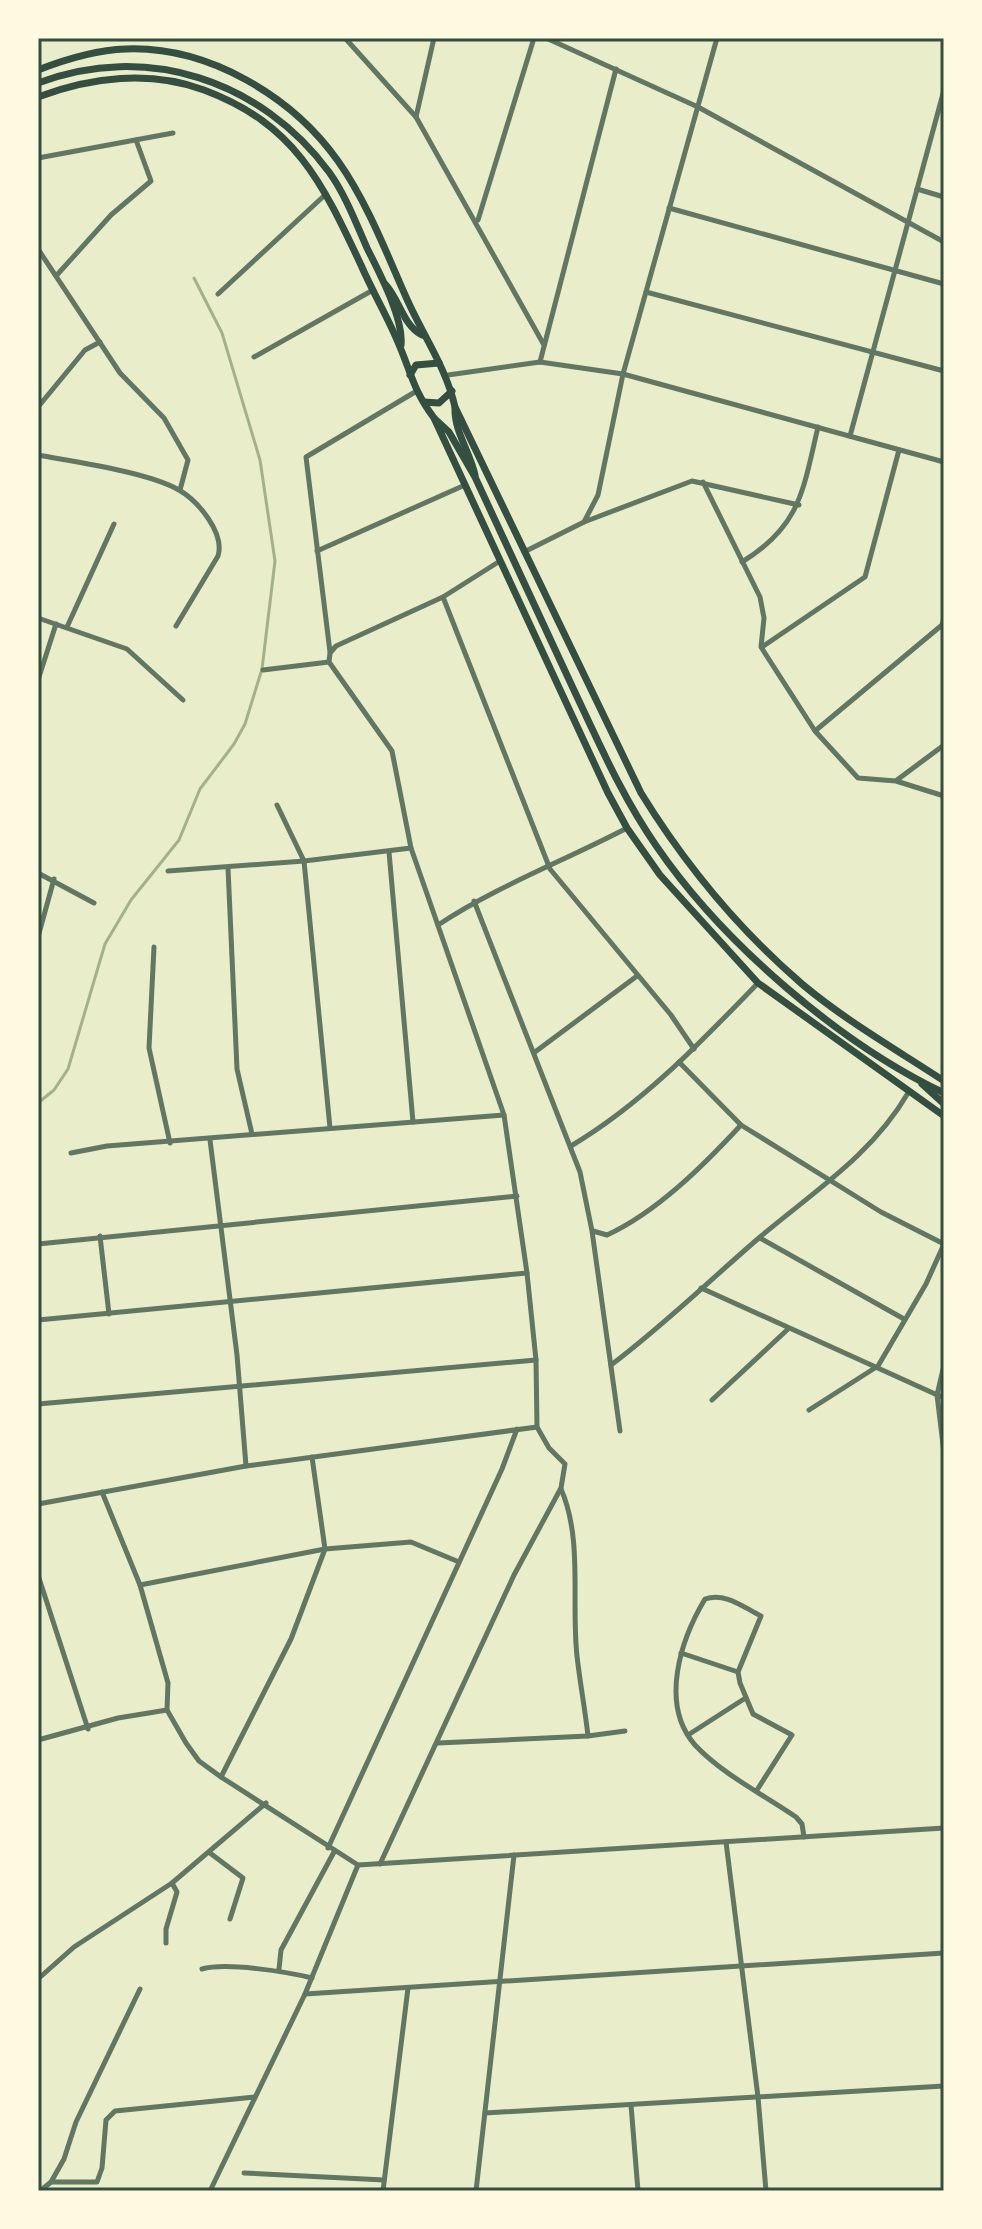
<svg xmlns="http://www.w3.org/2000/svg" width="982" height="2229" font-family="'Times New Roman',serif">
<style>
.lines{fill:none;stroke-linecap:round;stroke-linejoin:round}
.stream{stroke:#a3b18a;stroke-width:3}
.minor{stroke:#617663;stroke-width:5}
.secondary{stroke:#344e41;stroke-width:7}
.neatline{fill:none;stroke:#344e41;stroke-width:3}
</style>
<rect width="100%" height="100%" fill="#e9edc9"/>
<g class="lines">
<path class="stream" d="M38 1103 54 1090 68 1069 105 944 131 900 179 840 200 789 234 744 245 724 262 669 275 561 260 460 222 333 194 278"/>
<g class="minor">
<path d="M345 38 416 117 544 345"/>
<path d="M546 38 698 107 944 242"/>
<path d="M416 117 434 38"/>
<path d="M38 158 173 133"/>
<path d="M917 189 944 197"/>
<path d="M669 208 944 284"/>
<path d="M478 220 534 38"/>
<path d="M38 249 120 373 164 418 188 460 180 490"/>
<path d="M56 276 111 215 151 181 136 140"/>
<path d="M646 292 944 371"/>
<path d="M218 294 326 194"/>
<path d="M254 357 373 290"/>
<path d="M540 362 616 69"/>
<path d="M448 375 540 362 623 374 944 462"/>
<path d="M38 407 85 350 100 342"/>
<path d="M850 436 944 90"/>
<path d="M38 455C75 462 148 472 179 490 198 501 225 533 218 556L176 626"/>
<path d="M703 482 760 597 764 618 761 647 815 731 858 778 896 781 944 796"/>
<path d="M584 522 598 495 623 374 717 38"/>
<path d="M317 551 465 485"/>
<path d="M524 552 584 522 692 481 799 505"/>
<path d="M742 562C801 526 803 490 818 427"/>
<path d="M443 597 550 869 671 1015 694 1049"/>
<path d="M38 618 127 649 183 700"/>
<path d="M67 627 114 524"/>
<path d="M762 647 865 577 899 450"/>
<path d="M330 652 306 457 415 392"/>
<path d="M263 670 329 662"/>
<path d="M38 680 56 624"/>
<path d="M815 731 942 625 944 618"/>
<path d="M897 780 944 745"/>
<path d="M277 805 304 861 330 1128"/>
<path d="M389 852 413 1122"/>
<path d="M228 868 237 1069 252 1134"/>
<path d="M168 871 304 861 411 848"/>
<path d="M38 873 94 903"/>
<path d="M474 901 580 1172 592 1231 620 1431"/>
<path d="M438 925C497 886 564 861 627 828"/>
<path d="M38 937 54 879"/>
<path d="M154 947 149 1048 170 1143"/>
<path d="M535 1052 637 976"/>
<path d="M679 1062 741 1125 881 1212 944 1244"/>
<path d="M210 1140 237 1355 246 1466"/>
<path d="M571 1146C642 1104 701 1042 758 983"/>
<path d="M71 1153 107 1146 504 1115"/>
<path d="M593 1231 607 1235C657 1212 704 1165 741 1125"/>
<path d="M100 1236 109 1314"/>
<path d="M760 1238 904 1319"/>
<path d="M38 1244 517 1196"/>
<path d="M701 1288 944 1398"/>
<path d="M38 1320 527 1273"/>
<path d="M611 1365C663 1326 710 1280 760 1237 813 1192 872 1155 908 1093"/>
<path d="M944 1365 937 1395 944 1453"/>
<path d="M712 1400 787 1330"/>
<path d="M38 1404 536 1360"/>
<path d="M809 1410 878 1366 926 1284 944 1244"/>
<path d="M561 1489C583 1539 571 1602 577 1656 580 1683 585 1709 588 1736"/>
<path d="M102 1492 140 1585 168 1683 167 1710 186 1743 199 1761 221 1777 358 1865 944 1828"/>
<path d="M38 1504 246 1466 537 1427"/>
<path d="M38 1575 88 1729"/>
<path d="M140 1585 325 1549 411 1542 459 1562"/>
<path d="M681 1653 738 1672"/>
<path d="M688 1735 744 1699"/>
<path d="M38 1740 118 1718 167 1710"/>
<path d="M438 1743 588 1736 625 1731"/>
<path d="M221 1777 291 1639 325 1549 312 1457"/>
<path d="M757 1790 792 1735 753 1714 740 1683 738 1672 761 1616C743 1607 725 1592 705 1599 681 1639 659 1704 695 1745 722 1774 764 1795 796 1817L802 1824 804 1837"/>
<path d="M726 1842 758 2097 766 2191"/>
<path d="M328 1848 502 1469 517 1429"/>
<path d="M210 1853 243 1878 230 1919"/>
<path d="M380 1864 514 1575 561 1488 565 1464 549 1448 537 1427 536 1360 527 1273 504 1115 411 848 392 751 329 662 330 653 336 646 443 597 500 561"/>
<path d="M166 1943V1929L177 1892 172 1883"/>
<path d="M202 1969C226 1962 288 1972 312 1978"/>
<path d="M279 1969 281 1950 334 1852"/>
<path d="M38 1979 74 1947 172 1883 266 1803"/>
<path d="M305 1994 944 1953"/>
<path d="M631 2105 638 2191"/>
<path d="M485 2113 944 2086"/>
<path d="M244 2173 384 2180"/>
<path d="M51 2182H97L102 2168 106 2120 115 2111 255 2097"/>
<path d="M40 2191 51 2182 64 2159 76 2122 140 1989"/>
<path d="M210 2191 305 1994 358 1865"/>
<path d="M383 2191 408 1988"/>
<path d="M476 2191 514 1855"/>
</g>
<g class="secondary">
<path d="M38 70C66 59 96 50 126 49 208 46 292 96 338 161 367 202 386 252 406 297 422 334 446 367 455 407L641 793C686 866 737 928 802 984 846 1021 897 1050 944 1081"/>
<path d="M38 83C146 42 261 80 329 172 345 194 356 223 367 248 379 272 404 319 401 345"/>
<path d="M38 97C91 77 150 70 204 90 295 124 322 182 361 265 373 293 389 319 400 347 412 376 414 391 434 418L608 793 627 828 660 875 758 983 944 1116"/>
<path d="M386 285C400 301 403 325 422 335"/>
<path d="M410 375 416 365 439 363"/>
<path d="M424 402 439 403 452 391"/>
<path d="M455 408C454 431 470 452 475 475"/>
<path d="M435 419 449 432 475 477C508 547 540 617 572 686 598 741 622 797 657 847 723 943 839 1043 944 1093"/>
<path d="M922 1084 944 1104"/>
</g>
</g>
<rect width="982" height="2229" fill="none" stroke="#fefae0" stroke-width="80"/>
<rect x="40" y="40" width="902" height="2149" class="neatline"/>
</svg>
